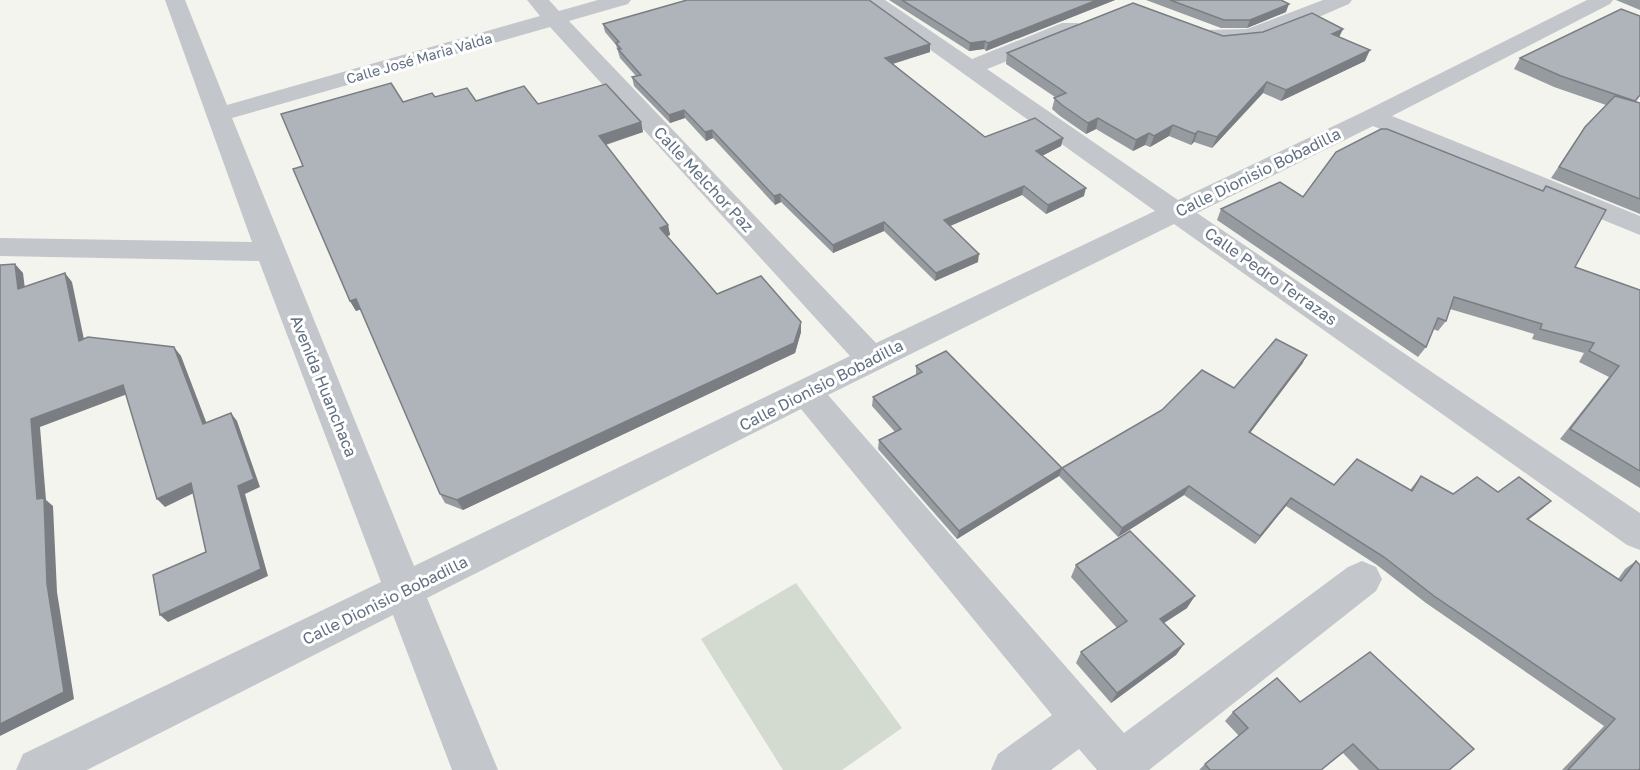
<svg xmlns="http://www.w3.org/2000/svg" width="1640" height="770" font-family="'Golos Text',sans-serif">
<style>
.green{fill:#d3dbd0}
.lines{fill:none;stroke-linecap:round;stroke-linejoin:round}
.minor{fill:#c3c6ca;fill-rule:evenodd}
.wall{fill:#969ba0}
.shaded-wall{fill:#7a7e82}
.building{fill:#aeb4ba;stroke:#7a7e82;stroke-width:1.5}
.labels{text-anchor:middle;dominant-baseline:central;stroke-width:6;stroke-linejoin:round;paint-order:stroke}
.far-street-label{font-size:14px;fill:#617082;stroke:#fff}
.street-label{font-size:16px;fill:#617082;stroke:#fff}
</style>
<rect width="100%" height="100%" fill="#f4f4ef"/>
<path class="green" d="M796 583 902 728 842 770H783L701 639Z"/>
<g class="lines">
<g class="minor">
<path d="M165 0H185L227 105 540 16 527 0H549L559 11 598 0H631L628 4 569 21 876 343 1155 211 861 0H885L972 59 1062 23H1078L1081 28 1078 33 987 69 1178 200 1363 112 1587 0H1613L1610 4 1392 116 1640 216V235L1373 126 1197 213 1640 513V550L1627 545 1174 224 828 395 1124 733 1348 567 1362 561 1376 567 1382 579 1376 591 1149 770H1097L1079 749 1051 770H991L998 754 1052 715 801 409 427 598 498 770H452L393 615 87 770H16L23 754 381 582 259 261 0 256V238L252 242ZM550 27 850 356 414 566 232 118Z"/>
<path d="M1323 0H1352L1349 4C1304 22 1255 52 1205 40L1202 35 1205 30 1247 29Z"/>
</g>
</g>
<g class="wall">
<path d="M889 0H1115L986 51 984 49 969 51Z"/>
<path d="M1146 0H1281L1286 12 1247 28H1221Z"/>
<path d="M1616 0H1640V10Z"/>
<path d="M603 24 930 44V52L893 64 985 137 1063 138 1061 146 1042 156 1084 196 1046 214 1022 195 950 226 978 262 935 281 884 231 833 253 781 202 775 205 713 138 706 141 685 118 670 123 634 86 632 77 636 76 620 58 616 45 605 32Z"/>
<path d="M1343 29 1339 37 1365 61 1281 101 1263 93 1212 148 1194 142 1191 145 1169 136 1150 147 1145 145 1133 151 1096 129 1086 134 1060 116 1052 109 1055 97 1006 64 1007 53 1223 36Z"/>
<path d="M1520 58 1640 95 1635 101 1640 103V214L1551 178 1585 127 1606 105 1554 87 1514 69Z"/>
<path d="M435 97 476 101 538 104 641 122 643 132 606 145 668 225 670 235 667 236 717 294 801 322V332L795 353 463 510 445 503 440 494 361 309 356 311 350 301 303 166 403 102Z"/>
<path d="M1303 197 1575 267 1640 290V488L1560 439 1609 377 1579 362 1584 353 1532 339 1534 334 1450 309 1446 321 1438 331 1433 329 1426 347 1418 357 1217 220 1221 209Z"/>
<path d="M1307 355 1302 364 1250 433 1334 485 1410 490 1421 476 1453 494 1498 492 1551 501 1542 509 1528 520 1618 579 1625 569 1636 561 1639 770H1562L1604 726 1426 603 1377 565 1286 506 1255 544 1184 495 1118 537 1059 476 957 539 878 449 879 440 895 432 872 406 873 397 916 375V366L1062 468Z"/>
<path d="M1076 565 1187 608 1164 623 1184 644 1176 655 1111 703 1076 663 1081 652 1117 628 1071 577Z"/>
<path d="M1300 702 1449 770H1359L1343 753 1321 770H1199L1205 764 1239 736 1225 721 1233 712Z"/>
</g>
<g class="shaded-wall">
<path d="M1097 0H1115L986 51 988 43Z"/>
<path d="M1289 4 1286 12 1247 28 1250 20Z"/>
<path d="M1343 29 1338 39 1332 34Z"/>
<path d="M985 41 984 49 969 51 970 43Z"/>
<path d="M930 44V52L885 66V58Z"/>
<path d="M1370 50 1365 61 1281 101 1286 90Z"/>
<path d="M1267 82 1263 93 1212 148 1217 137Z"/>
<path d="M684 110 685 118 670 123 669 115Z"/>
<path d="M1098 118 1096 129 1086 134 1088 123Z"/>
<path d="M641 122 643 132 601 146 599 136Z"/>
<path d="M1173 125 1169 136 1150 147 1154 136Z"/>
<path d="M712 130 713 138 706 141 705 132Z"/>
<path d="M1198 131 1194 142 1191 145 1195 134Z"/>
<path d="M1149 133 1145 145 1133 151 1136 140Z"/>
<path d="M1063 138 1061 146 1034 160 1036 151Z"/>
<path d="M1024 186 1022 195 943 229 944 220Z"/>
<path d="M1086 188 1084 196 1046 214 1048 205Z"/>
<path d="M780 194 781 202 775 205 774 196Z"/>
<path d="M884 222V231L833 253V245Z"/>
<path d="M668 225 670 235 662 238 660 228Z"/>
<path d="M979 254 978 262 935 281 936 273Z"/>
<path d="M15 264 23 273 26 297 18 289Z"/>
<path d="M65 273 72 282 86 349 79 341Z"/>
<path d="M356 299 362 309 356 311 350 301Z"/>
<path d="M801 322V332L795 353 463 510 457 500Z"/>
<path d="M174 347 181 356 210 432 203 424Z"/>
<path d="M1307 355 1302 364 1244 441 1249 432Z"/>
<path d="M123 385 130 393 40 427 46 500 53 506 57 592 74 699 0 736V724L47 584 37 499 31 419Z"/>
<path d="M231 413 237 421 260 487 245 494 268 576 168 622 160 615 261 569 238 486Z"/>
<path d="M1062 468 1059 476 957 539 959 531Z"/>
<path d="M191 483 198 491 165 507 157 499Z"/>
<path d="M1189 486 1184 495 1118 537 1122 528Z"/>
<path d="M1291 498 1286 506 1255 544 1260 536Z"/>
<path d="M1551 501 1542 509 1518 527 1527 519Z"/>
<path d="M1195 596 1187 608 1153 630 1160 619Z"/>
<path d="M1184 644 1176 655 1111 703 1117 693Z"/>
</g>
<g class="building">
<path d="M687 0H869L930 44 885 58 985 137 1035 118 1063 138 1036 151 1086 188 1048 205 1024 186 944 220 979 254 936 273 884 222 833 245 780 194 774 196 712 130 705 132 684 110 669 115 632 77 641 75 618 49H621L616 43 619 42 603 24Z"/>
<path d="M902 0H1097L988 43 985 41 970 43Z"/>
<path d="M1170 0H1281L1289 4 1250 20H1224Z"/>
<path d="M1133 3 1223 36 1263 32 1312 13 1343 29 1332 34 1370 50 1286 90 1267 82 1217 137 1198 131 1195 134 1173 125 1154 136 1149 133 1136 140 1098 118 1088 123 1062 105 1054 98 1066 93 1007 53Z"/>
<path d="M1621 9 1640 16V95L1635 101 1561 76 1520 58Z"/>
<path d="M391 83 403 102 432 93 435 97 467 88 476 101 524 86 538 104 606 84 641 122 599 136 668 225 660 228 717 294 761 276 801 322 794 343 457 500 440 494 356 299 350 301 293 169 303 166 281 114Z"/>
<path d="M1615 96 1640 103V199L1559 167 1585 127Z"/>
<path d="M1381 129H1387L1543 191 1546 186 1606 210 1575 267 1640 290V471L1570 429 1619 366 1589 351 1594 343 1540 329 1542 324 1454 297 1446 321 1438 318 1426 347 1221 209 1280 182 1303 197 1336 152Z"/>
<path d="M15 264 18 289 65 273 79 341 88 337 174 347 203 424 231 413 254 479 238 486 261 569 160 615 153 575 206 552 191 483 157 499 123 385 31 419 37 499 44 498 47 584 64 692 0 724V265Z"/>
<path d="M1276 339 1307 355 1249 432 1334 485 1357 459 1412 491 1421 476 1453 494 1477 477 1498 492 1519 477 1551 501 1527 519 1621 581 1636 561 1640 565V768L1639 770H1568L1615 719 1434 596 1384 557 1291 498 1260 536 1189 486 1122 528 1062 468 959 531 879 440 901 429 873 397 922 372 916 366 946 351 1062 468 1162 410 1202 370 1234 388Z"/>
<path d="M1130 531 1195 596 1160 619 1184 644 1117 693 1081 652 1127 621 1076 565Z"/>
<path d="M1370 652 1474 749 1449 770H1379L1353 744 1321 770H1210L1205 764 1248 728 1233 712 1277 678 1300 702Z"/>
</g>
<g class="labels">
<g class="far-street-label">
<text transform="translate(419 58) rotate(-16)">Calle José Maria Valda</text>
</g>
<g class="street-label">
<text transform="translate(1258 172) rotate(-26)">Calle Dionisio Bobadilla</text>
<text transform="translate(704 179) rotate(47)">Calle Melchor Paz</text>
<text transform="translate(1271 276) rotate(35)">Calle Pedro Terrazas</text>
<text transform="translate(821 385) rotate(-27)">Calle Dionisio Bobadilla</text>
<text transform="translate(324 386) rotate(68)">Avenida Huanchaca</text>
<text transform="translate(385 600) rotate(-26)">Calle Dionisio Bobadilla</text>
</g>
</g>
</svg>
